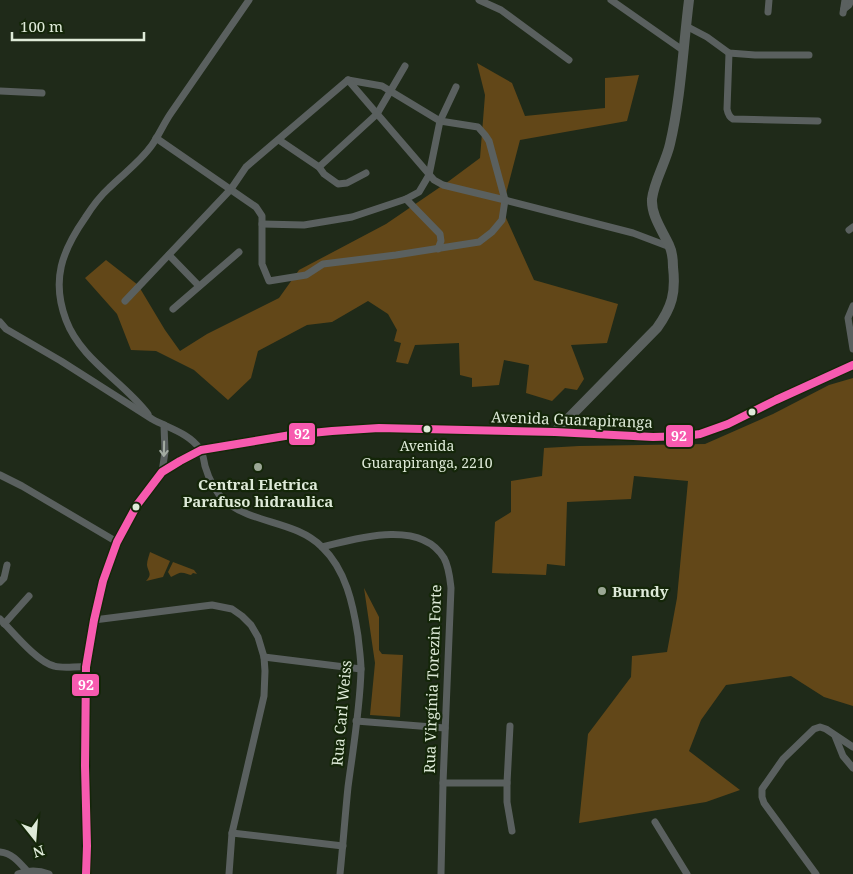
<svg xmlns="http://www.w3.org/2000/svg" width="853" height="874" font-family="'Noto Serif',serif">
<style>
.green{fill:#624718}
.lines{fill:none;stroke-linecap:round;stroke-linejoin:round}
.street{stroke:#5a605f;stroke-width:7}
.secondary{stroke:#5b615f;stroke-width:10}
.bus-1-casing{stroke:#142609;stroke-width:11}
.bus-1{stroke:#f75aaf;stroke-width:8}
.oneway{stroke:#a3aca2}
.bus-dot{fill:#deead8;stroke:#142609;stroke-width:2}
.poi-dot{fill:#9ba795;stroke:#142609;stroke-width:2}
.labels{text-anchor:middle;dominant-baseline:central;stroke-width:4.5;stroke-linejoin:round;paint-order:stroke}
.bus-label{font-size:14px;fill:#deead8;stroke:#142609}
.street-label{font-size:15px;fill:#deead8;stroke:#142609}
.poi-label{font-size:15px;font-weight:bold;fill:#deead8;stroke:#142609}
.line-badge{stroke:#142609;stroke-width:2}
.badge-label{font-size:14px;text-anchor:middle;font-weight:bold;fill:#fff}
</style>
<rect width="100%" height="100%" fill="#1f2a19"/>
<g class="green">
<path d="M477 63 512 83 525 116 605 108V78L639 75 627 121 520 140 502 209 534 280 618 304 607 343 571 345 584 379 577 390 565 388 552 401 526 393 529 365 504 360 499 385 472 387V378L460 375 459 343 415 345 408 364 396 362 401 343 394 341 397 330 388 314 368 301 332 322 307 325 258 351 251 378 228 400 194 370 156 351 131 350 117 314 85 278 106 260 138 285 165 330 180 351 207 334 279 298 299 270 386 224 449 181 480 158 485 95Z"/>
<path d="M853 378V706L824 697 791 676 726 685 701 720 689 751 740 790 706 802 579 823 588 734 631 677 632 656 667 652 677 598 688 481 634 476 631 499 567 502 565 566 547 564 546 575 492 573 495 522 511 512V481L542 476 544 448 579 446 705 444 773 414 829 385Z"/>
<path d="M150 552 170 561 163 577C157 578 152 580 146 581 153 574 148 572 147 565 147 560 149 556 150 552Z"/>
<path d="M173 562 194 570 197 574 193 573 191 575C187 574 182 571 177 574 175 575 173 576 171 577L168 572Z"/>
<path d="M364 588 379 617V650L382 654 403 655 400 717 370 715 375 663Z"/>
</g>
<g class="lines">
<g class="street">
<path d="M479 0 501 10 569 60"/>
<path d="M611 0 684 51"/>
<path d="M844 9 849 5 851 0"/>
<path d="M768 12 769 0"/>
<path d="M843 13 845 0"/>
<path d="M686 26 707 37 729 53 755 55H809"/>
<path d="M729 53 727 109C728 114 729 117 733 119L818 121"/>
<path d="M0 91 42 93"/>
<path d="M156 138 256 207 262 216V264L269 281 306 275 323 264 396 255 479 242 492 232 502 220 505 200 489 141 485 135 478 127 440 121 382 86 348 80"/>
<path d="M279 140 319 167 324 174 338 184 347 183 366 173"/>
<path d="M319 167 377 114 405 66"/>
<path d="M262 224 304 225 352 217 406 199"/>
<path d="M849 230 853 227"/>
<path d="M438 249 441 241 440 234 406 199 419 192 429 175 440 121 456 87"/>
<path d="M169 255 199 286"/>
<path d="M125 301 231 189 246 167 348 80 434 180 443 185 505 200 633 233 670 247"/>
<path d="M853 306 848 318 853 349"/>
<path d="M173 309 239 252"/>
<path d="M0 322 6 329 61 361 152 419C168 428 189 433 200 449 203 453 204 461 205 466 209 480 216 493 226 502 254 524 296 521 322 547 346 570 353 604 358 636 359 647 361 659 361 670 360 709 353 749 348 787 345 816 343 845 340 874"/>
<path d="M148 414C123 381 81 360 66 320 51 280 62 251 85 218 92 207 99 197 109 188 123 174 140 162 152 145 159 135 164 123 171 113 197 75 223 38 249 0"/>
<path d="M162 472 165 452 164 425"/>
<path d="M0 475 22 486 117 542"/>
<path d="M322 547C357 538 421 519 444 558 449 567 450 579 451 588L443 783 441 874"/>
<path d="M0 582 4 578 7 565"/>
<path d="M0 619C13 632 37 662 54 666 64 669 76 666 86 667"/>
<path d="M94 620 212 605 232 609 242 616 251 625 258 637 264 657 265 671 264 696 232 833 229 874"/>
<path d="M4 624 29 596"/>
<path d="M264 657 361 669"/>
<path d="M356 721 445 728"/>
<path d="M510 726 507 783V802L512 831"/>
<path d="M835 736 843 756 853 768"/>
<path d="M443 783H507"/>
<path d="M655 822 687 874"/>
<path d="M232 833 343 846"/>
<path d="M0 852C12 853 19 862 27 871"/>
<path d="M18 874C28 870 38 870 49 874"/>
<path d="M816 874 764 803 762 797V789L783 759 814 729 820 727 826 729 853 747"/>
</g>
<g class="secondary">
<path d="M555 432 657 328C672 307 676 293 673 267 673 260 672 251 669 245 662 230 651 215 652 199 654 181 666 162 670 144 681 97 683 48 689 0"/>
<path d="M86 874 87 846 85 766 86 667 94 620 103 581 117 542 137 505 162 472 180 461 201 450 291 435 332 431 379 428 555 432 653 437 686 436 700 434 728 424 776 400 853 365"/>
</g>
<g class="bus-1-casing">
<path id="bus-1" d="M86 874 87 846 85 766 86 667 94 620 103 581 117 542 137 505 162 472 180 461 201 450 291 435 332 431 379 428 555 432 653 437 686 436 700 434 728 424 776 400 853 365"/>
</g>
<use href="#bus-1" class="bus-1"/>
</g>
<defs><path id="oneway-shaft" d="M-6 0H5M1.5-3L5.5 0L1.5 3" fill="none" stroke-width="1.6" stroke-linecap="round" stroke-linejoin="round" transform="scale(1.25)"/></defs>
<use class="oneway" href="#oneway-shaft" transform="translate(164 449) rotate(91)"/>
<g class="bus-dot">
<circle cx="752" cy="412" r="4.5"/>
<circle cx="427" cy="429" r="4.5"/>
<circle cx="136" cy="507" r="4.5"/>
</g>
<g class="poi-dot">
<circle cx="258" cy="467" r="5"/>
<circle cx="602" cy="591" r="5"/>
</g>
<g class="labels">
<g class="bus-label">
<text x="427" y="445">Avenida<tspan x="427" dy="17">Guarapiranga, 2210</tspan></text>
</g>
<g class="street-label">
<text transform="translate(572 419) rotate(2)">Avenida Guarapiranga</text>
<text transform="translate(432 679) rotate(-88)">Rua Virgínia Torezin Forte</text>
<text transform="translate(341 713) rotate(-85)">Rua Carl Weiss</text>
</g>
<g class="poi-label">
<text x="258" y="484">Central Eletrica<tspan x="258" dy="17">Parafuso hidraulica</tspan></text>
<text x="612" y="591" text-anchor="start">Burndy</text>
</g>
</g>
<g class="line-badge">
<rect x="288" y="422" width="28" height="24" rx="5" fill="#f75aaf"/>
<rect x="665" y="424" width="29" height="24" rx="5" fill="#f75aaf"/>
<rect x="71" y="673" width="29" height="24" rx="5" fill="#f75aaf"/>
</g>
<g class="badge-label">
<text x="302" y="439">92</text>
<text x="679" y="441">92</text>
<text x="86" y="690">92</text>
</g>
<g transform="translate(35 839) rotate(163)" stroke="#142609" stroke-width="4" paint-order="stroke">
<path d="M0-4L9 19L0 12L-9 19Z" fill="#deead8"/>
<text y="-8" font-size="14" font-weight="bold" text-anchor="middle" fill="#deead8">N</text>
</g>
<path d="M12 32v8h132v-8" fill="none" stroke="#deead8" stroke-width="2.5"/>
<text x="20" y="32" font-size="15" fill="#deead8" stroke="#142609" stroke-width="4" paint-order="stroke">100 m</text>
</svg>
